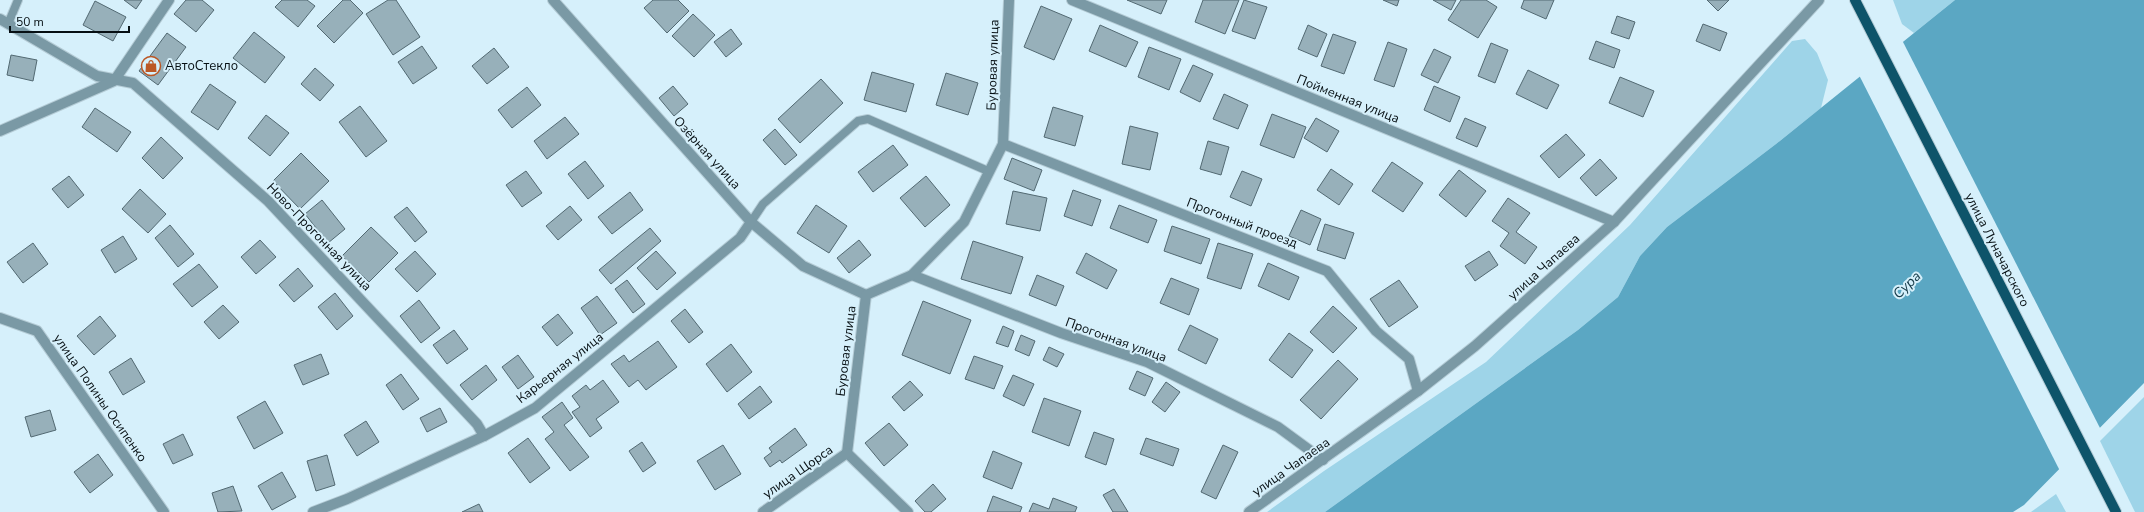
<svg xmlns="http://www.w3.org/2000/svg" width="2144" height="512" font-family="'Nunito Sans',sans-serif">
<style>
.green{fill:#9ed4e8}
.water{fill:#5ba7c3}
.pier{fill:#d6f0fb}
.building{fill:#97b0ba;stroke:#526972}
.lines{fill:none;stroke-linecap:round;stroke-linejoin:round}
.service-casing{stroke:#b5ccd6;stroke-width:10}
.minor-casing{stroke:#b5ccd6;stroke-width:12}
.tertiary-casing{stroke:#b5ccd6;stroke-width:12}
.primary-casing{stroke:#b5ccd6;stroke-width:12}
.service{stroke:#7a99a5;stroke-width:8}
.minor{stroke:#7a99a5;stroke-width:10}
.tertiary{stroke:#7a99a5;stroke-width:10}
.primary{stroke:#0e546a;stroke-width:10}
.labels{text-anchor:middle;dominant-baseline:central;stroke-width:4;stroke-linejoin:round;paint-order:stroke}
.street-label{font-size:13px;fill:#060f13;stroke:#d6f0fb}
.poi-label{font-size:13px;fill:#060f13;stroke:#d6f0fb;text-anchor:start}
.water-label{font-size:14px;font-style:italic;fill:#163a47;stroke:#d6f0fb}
</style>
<rect width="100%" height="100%" fill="#d6f0fb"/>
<g class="green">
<path d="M1893 0H1955L1914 33 1902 24Z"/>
<path d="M1805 39 1817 53 1828 80 1821 108 1776 144 1667 227 1640 256 1618 297 1578 330 1325 512H1267L1324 471 1486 362 1630 225 1792 41Z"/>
<path d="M2144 397V512H2135L2100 441Z"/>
<path d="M2056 494 2066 512H2031Z"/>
</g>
<path class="water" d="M1955 0H2144V383L2024 505 2013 512H1325L1578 330 1618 297 1640 256 1667 227 1776 144Z"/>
<path class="pier" d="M1902 40 2101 430 2060 471 1859 75Z"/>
<g class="building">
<path d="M124 0H142L136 9Z"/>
<path d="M186 0H202L214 10 196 32 174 14Z"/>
<path d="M282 0H307L315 6 298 27 275 7Z"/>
<path d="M343 0H350L363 13 334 43 317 26Z"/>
<path d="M388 0H396L420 37 393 55 366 14Z"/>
<path d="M653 0H678L689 11 667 33 644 8Z"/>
<path d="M1127 0H1167L1161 14Z"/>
<path d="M1203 0H1239L1225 34 1195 22Z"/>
<path d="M1244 0 1267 7 1255 39 1232 31Z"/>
<path d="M1383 0H1399L1397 6Z"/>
<path d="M1433 0H1456L1451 10Z"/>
<path d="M1461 0H1486L1497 7 1478 38 1448 20Z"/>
<path d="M1524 0H1554L1546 19 1521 8Z"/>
<path d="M1707 0H1729L1718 11Z"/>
<path d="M95 1 126 17 113 41 83 25Z"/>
<path d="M1041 6 1072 19 1054 60 1024 47Z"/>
<path d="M693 14 715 35 694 57 672 36Z"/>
<path d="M1617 16 1635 22 1629 39 1611 33Z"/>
<path d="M1703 24 1727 33 1720 51 1696 41Z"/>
<path d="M1100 25 1138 42 1126 67 1089 51Z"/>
<path d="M1308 25 1327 34 1317 57 1298 49Z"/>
<path d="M731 29 742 44 726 57 714 42Z"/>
<path d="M254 32 285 57 265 83 233 58Z"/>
<path d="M167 33 186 47 158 85 139 71Z"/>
<path d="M1333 34 1356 42 1344 74 1321 66Z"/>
<path d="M1596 41 1620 50 1614 68 1589 59Z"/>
<path d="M1388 42 1407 49 1394 87 1374 80Z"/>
<path d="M1491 43 1508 50 1495 83 1478 76Z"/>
<path d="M422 46 437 68 413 84 398 62Z"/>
<path d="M1149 47 1181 59 1169 90 1138 77Z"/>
<path d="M494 48 509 67 487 84 472 66Z"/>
<path d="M1434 49 1451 57 1438 83 1421 75Z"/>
<path d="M11 55 37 60 33 81 7 75Z"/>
<path d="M1193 65 1213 74 1200 102 1180 92Z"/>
<path d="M315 68 334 85 320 101 301 84Z"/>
<path d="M1528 70 1559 85 1547 109 1516 94Z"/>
<path d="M872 72 914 84 906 112 864 100Z"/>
<path d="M946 73 978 83 968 115 936 105Z"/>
<path d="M1620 77 1654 91 1643 117 1609 103Z"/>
<path d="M821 79 843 103 800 143 778 119Z"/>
<path d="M210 84 236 102 218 130 191 112Z"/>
<path d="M673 86 688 104 674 116 659 98Z"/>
<path d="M1434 86 1460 97 1450 122 1424 110Z"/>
<path d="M527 87 541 105 512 128 498 110Z"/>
<path d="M1224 94 1248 105 1238 129 1213 119Z"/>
<path d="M360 106 387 141 366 157 339 122Z"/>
<path d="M1053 107 1083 116 1075 146 1044 137Z"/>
<path d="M95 108 131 132 117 152 82 127Z"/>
<path d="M1272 114 1306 127 1294 158 1260 145Z"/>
<path d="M266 115 289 133 270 156 248 138Z"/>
<path d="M565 117 579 134 547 159 534 141Z"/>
<path d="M1316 118 1339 131 1327 152 1304 138Z"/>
<path d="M1465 118 1486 127 1477 147 1456 138Z"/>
<path d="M1130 126 1158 133 1150 170 1122 164Z"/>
<path d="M775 129 797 155 785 165 763 140Z"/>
<path d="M1566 134 1585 155 1559 178 1540 156Z"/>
<path d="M161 137 183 158 163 179 142 158Z"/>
<path d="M1208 141 1229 147 1221 175 1200 169Z"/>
<path d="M893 145 908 165 873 192 858 172Z"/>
<path d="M301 153 329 181 300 209 273 181Z"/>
<path d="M1012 158 1042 170 1034 191 1004 179Z"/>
<path d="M1600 159 1617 178 1596 196 1580 178Z"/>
<path d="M585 161 604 186 588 199 568 174Z"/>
<path d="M1392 162 1423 183 1403 212 1372 191Z"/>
<path d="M1331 169 1353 184 1339 205 1317 190Z"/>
<path d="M1459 170 1486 191 1466 217 1439 195Z"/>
<path d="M526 171 542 193 522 207 506 185Z"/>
<path d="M1242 171 1262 179 1251 206 1230 197Z"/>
<path d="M69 176 84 195 68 208 52 189Z"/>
<path d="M926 176 950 205 925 227 900 198Z"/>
<path d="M140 189 166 214 148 233 122 209Z"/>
<path d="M1073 190 1101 200 1092 226 1064 216Z"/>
<path d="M1013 191 1047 198 1040 231 1006 224Z"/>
<path d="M630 192 643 210 612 234 598 217Z"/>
<path d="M1508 198 1530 213 1516 232 1537 247 1525 264 1500 246 1509 233 1492 221Z"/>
<path d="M322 200 345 229 328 243 305 214Z"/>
<path d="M816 205 847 226 829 253 797 233Z"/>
<path d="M1119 205 1157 220 1148 243 1110 228Z"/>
<path d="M570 206 582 220 558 240 546 226Z"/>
<path d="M407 207 427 232 415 242 394 217Z"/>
<path d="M1301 210 1321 219 1310 245 1289 236Z"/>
<path d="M1325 224 1354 233 1345 259 1317 250Z"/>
<path d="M170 225 194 254 178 267 155 238Z"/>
<path d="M1172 226 1210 239 1201 264 1164 251Z"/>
<path d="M371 227 398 253 369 282 342 256Z"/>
<path d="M650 228 661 241 611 284 599 270Z"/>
<path d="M123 236 137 259 115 273 101 250Z"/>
<path d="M260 240 276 257 256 274 241 257Z"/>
<path d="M859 240 871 255 849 273 837 258Z"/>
<path d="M973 241 1023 257 1011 294 961 279Z"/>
<path d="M33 243 48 264 23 283 7 262Z"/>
<path d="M1218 243 1253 254 1241 289 1207 278Z"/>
<path d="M415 251 436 274 417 292 395 269Z"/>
<path d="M656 251 676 273 657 290 637 268Z"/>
<path d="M1489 251 1498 265 1475 281 1465 266Z"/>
<path d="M1086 253 1117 270 1107 289 1076 273Z"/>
<path d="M1268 263 1299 277 1289 300 1258 286Z"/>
<path d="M199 264 218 287 192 307 173 284Z"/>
<path d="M298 268 313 286 294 302 279 285Z"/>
<path d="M1037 275 1064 286 1056 306 1029 295Z"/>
<path d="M1171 278 1199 289 1189 315 1160 303Z"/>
<path d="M627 280 645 304 633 313 615 289Z"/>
<path d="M1399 280 1418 307 1389 327 1370 299Z"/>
<path d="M335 293 353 316 337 330 318 307Z"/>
<path d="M597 296 617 323 600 335 581 308Z"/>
<path d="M419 300 440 328 421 343 400 316Z"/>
<path d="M923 301 971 320 950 374 902 355Z"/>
<path d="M223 305 239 322 219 339 204 322Z"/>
<path d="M1333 306 1357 328 1333 353 1310 332Z"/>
<path d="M685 309 703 332 689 343 671 321Z"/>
<path d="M558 314 573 333 557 346 542 327Z"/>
<path d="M100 316 116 336 94 355 77 336Z"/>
<path d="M1190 325 1218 339 1206 364 1178 350Z"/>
<path d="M1003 326 1014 331 1008 347 996 343Z"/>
<path d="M454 330 468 349 447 364 433 345Z"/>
<path d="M1289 333 1313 350 1292 378 1269 360Z"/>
<path d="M1021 335 1035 341 1029 356 1015 350Z"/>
<path d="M658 341 677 367 646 390 638 380 629 387 611 364 624 355 629 362Z"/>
<path d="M731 344 752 372 727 392 706 364Z"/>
<path d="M1049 347 1064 354 1057 367 1043 360Z"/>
<path d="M321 354 329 374 303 385 294 365Z"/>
<path d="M518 355 534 377 518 389 502 367Z"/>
<path d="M974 356 1003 366 994 389 965 379Z"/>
<path d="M131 358 145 382 123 395 109 372Z"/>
<path d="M1338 360 1358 379 1321 419 1300 400Z"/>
<path d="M486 365 497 380 472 400 460 385Z"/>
<path d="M1137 371 1153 378 1145 396 1129 389Z"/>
<path d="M401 374 419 399 403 410 386 385Z"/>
<path d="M1013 375 1034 384 1024 406 1003 396Z"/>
<path d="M603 380 619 402 596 419 602 428 590 437 572 412 580 407 572 396 586 385 590 390Z"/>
<path d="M910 381 923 395 904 411 892 397Z"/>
<path d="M1166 382 1180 392 1165 412 1152 402Z"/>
<path d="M760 386 772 402 749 419 738 404Z"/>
<path d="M1044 398 1081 411 1069 446 1032 432Z"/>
<path d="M265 401 283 433 254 449 237 417Z"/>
<path d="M562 402 573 418 564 425 589 457 570 471 545 439 554 432 542 417Z"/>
<path d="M440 408 447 422 427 432 420 418Z"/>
<path d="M50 410 56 430 31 437 25 417Z"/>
<path d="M366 421 379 442 357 456 344 435Z"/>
<path d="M889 423 908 445 884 466 865 443Z"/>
<path d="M795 428 807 445 782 463 780 460 770 467 764 458 772 452 769 448Z"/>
<path d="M1094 432 1114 439 1106 465 1085 457Z"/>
<path d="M183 434 193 455 173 464 163 444Z"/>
<path d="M528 438 550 468 530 483 508 453Z"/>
<path d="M1146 438 1179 449 1173 466 1140 454Z"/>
<path d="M642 442 656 463 643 472 629 451Z"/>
<path d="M723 445 741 474 715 490 697 461Z"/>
<path d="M1223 445 1238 452 1216 499 1201 492Z"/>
<path d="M993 451 1022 463 1012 489 983 477Z"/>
<path d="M98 454 113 475 90 493 74 472Z"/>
<path d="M327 455 335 485 316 491 307 461Z"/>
<path d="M282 472 296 497 272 510 258 486Z"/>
<path d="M933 484 946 499 931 512H925L915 501Z"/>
<path d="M233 486 242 511 218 512 212 493Z"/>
<path d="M1114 489 1128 512H1113L1103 495Z"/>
<path d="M993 496 1022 507 1020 512H987Z"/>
<path d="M1053 498 1077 507 1075 512H1029L1033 503 1049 509Z"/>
<path d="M479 504 483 512H462Z"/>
</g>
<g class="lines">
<g class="service-casing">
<g id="service">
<path d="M8 24 18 0"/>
<path d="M751 222 763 204 858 121 868 119 988 171"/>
</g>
</g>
<g class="minor-casing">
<g id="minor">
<path d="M553 0 751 222 803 266 866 295"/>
<path d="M1072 0 1614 222"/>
<path d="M0 19 97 76 133 83 268 201 477 424 484 436"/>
<path d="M0 131 114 81 169 0"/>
<path d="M1003 144 1327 271 1376 331 1409 359 1418 391"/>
<path d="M912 275 1061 333 1147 362 1278 427 1323 460"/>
<path d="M0 318 37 331 164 512"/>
<path d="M847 453 866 295 912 275 964 222 1003 144 1009 0"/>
<path d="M847 453 908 512"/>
<path d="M313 512 347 499 484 436 535 408 740 238 751 222"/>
<path d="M763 512 847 453"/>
</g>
</g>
<g class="tertiary-casing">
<path id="tertiary" d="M1249 512 1418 391 1475 346 1614 222 1819 0"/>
</g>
<g class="primary-casing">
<path id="primary" d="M1855 0 2116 512"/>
</g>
<use href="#service" class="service"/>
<use href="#minor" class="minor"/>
<use href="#tertiary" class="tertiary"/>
<use href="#primary" class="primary"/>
</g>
<defs>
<g id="shop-ring" transform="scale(1)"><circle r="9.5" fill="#d6f0fb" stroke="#bb5725" stroke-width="1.5"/><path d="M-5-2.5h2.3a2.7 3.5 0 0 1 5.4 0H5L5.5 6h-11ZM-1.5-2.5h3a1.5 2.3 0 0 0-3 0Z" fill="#bb5725"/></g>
</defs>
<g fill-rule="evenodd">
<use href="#shop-ring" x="151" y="66"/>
</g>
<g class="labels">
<g class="street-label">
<text transform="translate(993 65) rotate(-88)">Буровая улица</text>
<text transform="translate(1348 99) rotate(22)">Пойменная улица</text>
<text transform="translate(707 153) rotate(48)">Озёрная улица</text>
<text transform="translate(1242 223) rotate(21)">Прогонный проезд</text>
<text transform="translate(319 237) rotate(46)">Ново-Прогонная улица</text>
<text transform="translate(1997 250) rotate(63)">улица Луначарского</text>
<text transform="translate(1544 267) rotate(-42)">улица Чапаева</text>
<text transform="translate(1116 340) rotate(20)">Прогонная улица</text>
<text transform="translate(846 351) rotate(-83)">Буровая улица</text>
<text transform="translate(560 368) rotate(-38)">Карьерная улица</text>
<text transform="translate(100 398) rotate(55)">улица Полины Осипенко</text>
<text transform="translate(1291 467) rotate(-35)">улица Чапаева</text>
<text transform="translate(798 472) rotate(-35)">улица Щорса</text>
</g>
<g class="poi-label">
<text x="165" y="66">АвтоСтекло</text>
</g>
<g class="water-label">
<text transform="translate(1907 285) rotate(-44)">Сура</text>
</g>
</g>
<path d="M10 26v6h119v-6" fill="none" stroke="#060f13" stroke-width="2"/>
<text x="16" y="26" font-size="12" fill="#060f13" stroke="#d6f0fb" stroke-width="3" paint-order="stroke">50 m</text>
</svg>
